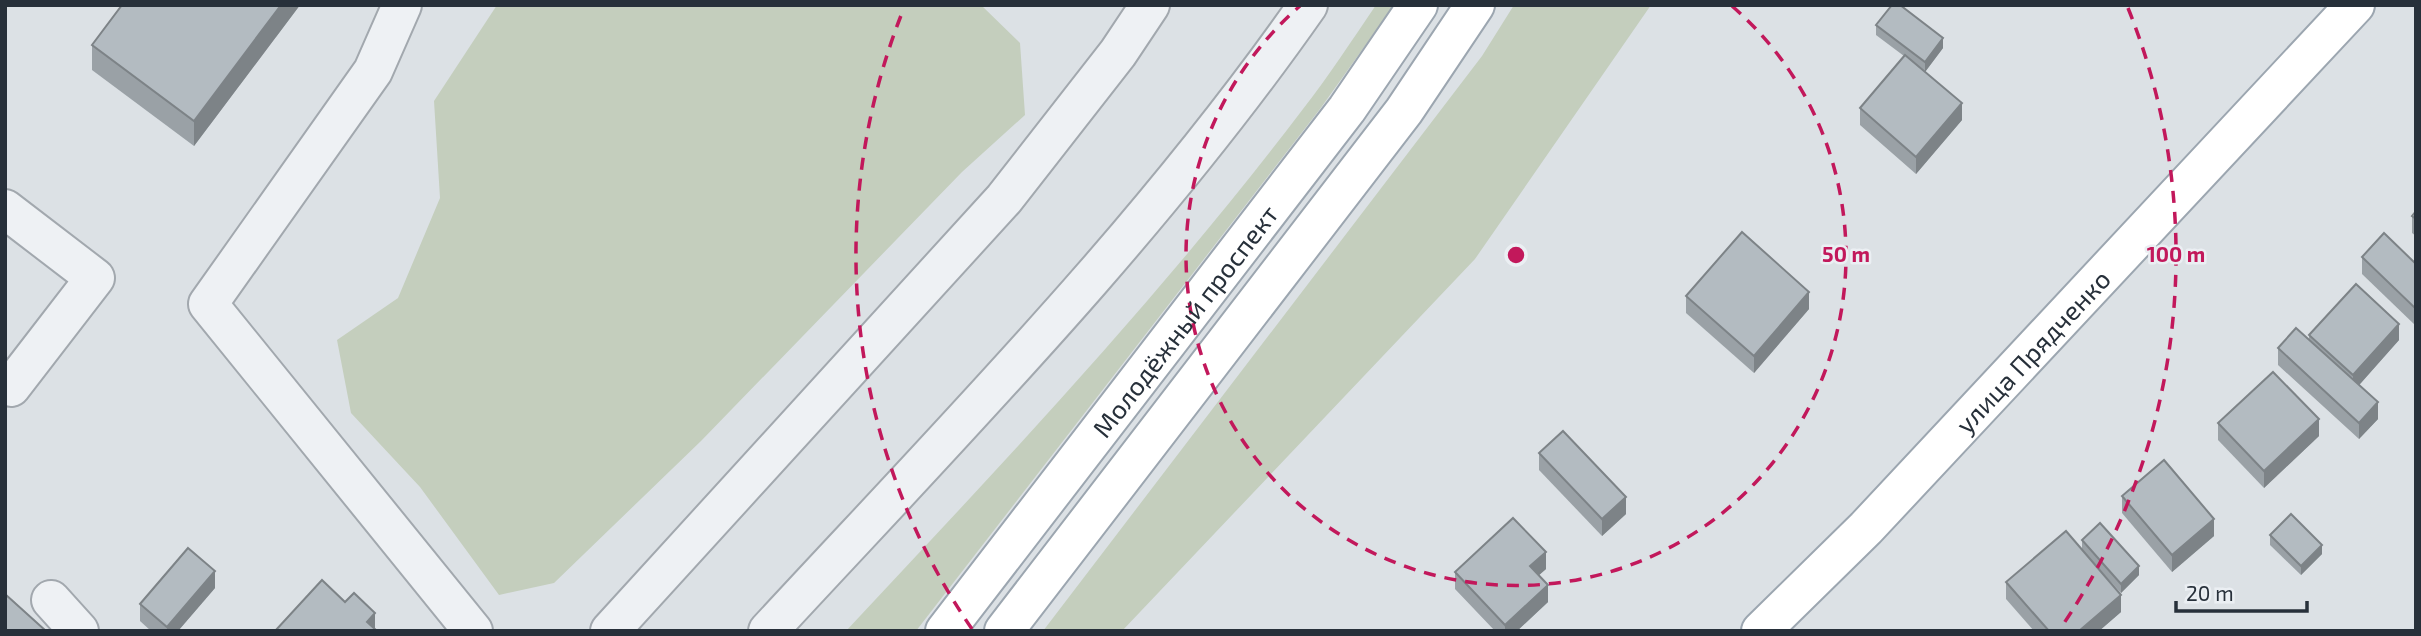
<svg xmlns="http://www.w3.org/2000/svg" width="2421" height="636" font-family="'Exo 2',sans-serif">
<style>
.green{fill:#c4cebd}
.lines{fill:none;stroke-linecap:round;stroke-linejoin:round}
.minor-casing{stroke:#a2a8ae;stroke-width:42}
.major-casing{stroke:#9ca6b0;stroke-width:42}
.minor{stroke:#eef1f4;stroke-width:38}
.major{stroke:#fff;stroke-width:38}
.wall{fill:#9aa1a6}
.shaded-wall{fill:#7d8387}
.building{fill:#b3bbc1;stroke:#7d8387;stroke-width:2}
.ring{fill:none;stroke:#c2185b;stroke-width:3.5;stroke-dasharray:12 9}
.labels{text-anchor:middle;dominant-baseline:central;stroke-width:5;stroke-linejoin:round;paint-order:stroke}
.street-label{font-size:26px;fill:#27303a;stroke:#ebeff3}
.centre{fill:#c2185b;stroke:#ebeff3;stroke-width:3.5}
.ring-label{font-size:21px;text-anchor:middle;font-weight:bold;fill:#c2185b;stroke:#ebeff3;stroke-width:5;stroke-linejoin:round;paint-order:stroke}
</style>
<rect width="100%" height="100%" fill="#dce1e5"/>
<g class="green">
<path d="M497 5H981L1020 43 1025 115 962 172 701 441 554 583 499 595 420 487 351 413 337 340 398 298 440 198 434 101Z"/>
<path d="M1376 5H1394L1320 109 916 631H846C1004 462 1163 294 1303 109 1329 76 1352 40 1376 5Z"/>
<path d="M1514 5H1651L1475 259 1122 631H1043L1482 56Z"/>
</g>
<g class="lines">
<g class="minor-casing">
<g id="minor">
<path d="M402 5 373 71 208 304 473 631"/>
<path d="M5 209 95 278 11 387 5 383"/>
<path d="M51 600 79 631"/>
<path d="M610 631 1004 199 1118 53 1150 5"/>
<path d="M768 631C955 429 1150 231 1308 5"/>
</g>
</g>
<g class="major-casing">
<g id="major">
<path id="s1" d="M945 631 1347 109 1418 5"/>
<path d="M1004 631 1404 111 1475 5"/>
<path id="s2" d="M1761 631 1866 528 2355 5"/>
</g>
</g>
<use href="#minor" class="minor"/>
<use href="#major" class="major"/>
</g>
<g class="wall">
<path d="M122 5H300L194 146 92 70V45Z"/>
<path d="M1876 25 1943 48 1925 72 1962 120 1916 174 1860 125V108L1904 56 1876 35Z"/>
<path d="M2416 211V236L2412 233V216Z"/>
<path d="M2362 257 2416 264V326L2362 274Z"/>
<path d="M1686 296 1809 309 1754 373 1686 313Z"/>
<path d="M2309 335 2399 340 2359 385 2378 419 2359 439 2278 365V348L2309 340Z"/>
<path d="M2218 423 2319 436 2264 488 2218 440Z"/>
<path d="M1539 453 1626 514 1602 536 1539 470Z"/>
<path d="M2122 496 2214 536 2172 572 2122 513Z"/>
<path d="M2270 535 2322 554 2301 575 2270 545Z"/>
<path d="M2082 540 2139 575 2121 593 2090 559 2121 612 2099 631H2034L2006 599V582L2082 549Z"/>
<path d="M1546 569 1539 575 1548 602 1517 631H1495L1455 589V572Z"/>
<path d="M215 588 178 631H151L140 621V604Z"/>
</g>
<g class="shaded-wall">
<path d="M281 5H300L194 146V121Z"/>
<path d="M1943 38V48L1925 72V62Z"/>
<path d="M1962 103V120L1916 174V157Z"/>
<path d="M1809 292V309L1754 373V356Z"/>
<path d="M2399 324V340L2353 392V375Z"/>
<path d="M2378 402V419L2359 439V423Z"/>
<path d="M2319 419V436L2264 488V471Z"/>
<path d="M1626 497V514L1602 536V519Z"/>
<path d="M2214 519V536L2172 572V555Z"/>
<path d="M2322 545V554L2301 575V566Z"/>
<path d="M1546 552V569L1530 583V566Z"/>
<path d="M2139 566V575L2121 593V584Z"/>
<path d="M215 571V588L178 631H167V627Z"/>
<path d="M1548 585V602L1517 631H1505V625Z"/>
<path d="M2121 595V612L2099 631H2079Z"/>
<path d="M375 613V631L367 622Z"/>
</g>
<g class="building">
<path d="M122 5H281L194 121 92 45Z"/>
<path d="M1892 5H1900L1943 38 1925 62 1876 25Z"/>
<path d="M1905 55 1962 103 1916 157 1860 108Z"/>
<path d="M2416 211V219L2412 216Z"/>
<path d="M1742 232 1809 292 1754 356 1686 296Z"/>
<path d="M2384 233 2416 264V309L2362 257Z"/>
<path d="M2356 284 2399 324 2353 375 2309 335Z"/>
<path d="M2296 328 2378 402 2359 423 2278 348Z"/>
<path d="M2273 372 2319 419 2264 471 2218 423Z"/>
<path d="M1563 431 1626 497 1602 519 1539 453Z"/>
<path d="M2164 460 2214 519 2172 555 2122 496Z"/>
<path d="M2291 514 2322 545 2301 566 2270 535Z"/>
<path d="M1513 518 1546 552 1530 566 1548 585 1505 625 1455 572Z"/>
<path d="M2100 523 2139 566 2121 584 2082 540Z"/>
<path d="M2066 531 2121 595 2079 631H2049L2006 582Z"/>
<path d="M188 548 215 571 167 627 140 604Z"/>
<path d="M322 580 345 602 354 593 375 613 367 622 377 631H275Z"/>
<path d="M5 594 46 631H5Z"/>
</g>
<g class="ring">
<path d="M1732 6A330 330 0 1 1 1300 6"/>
<path d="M972 629A660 660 0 0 1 904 8M2128 8A660 660 0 0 1 2060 629"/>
</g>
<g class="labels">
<g class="street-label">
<text stroke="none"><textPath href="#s1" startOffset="392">Молодёжный проспект</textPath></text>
<text stroke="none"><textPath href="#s2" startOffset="390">улица Прядченко</textPath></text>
</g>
</g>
<circle cx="1516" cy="255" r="10" class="centre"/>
<g class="ring-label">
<text x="1846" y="262">50 m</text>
<text x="2176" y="262">100 m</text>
</g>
<rect width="2421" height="636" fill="none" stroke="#27303a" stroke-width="14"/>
<path d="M2176 601v10h131v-10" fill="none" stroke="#27303a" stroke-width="3.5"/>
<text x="2186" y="601" font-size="21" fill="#27303a" stroke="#ebeff3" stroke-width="5" paint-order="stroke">20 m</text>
</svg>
